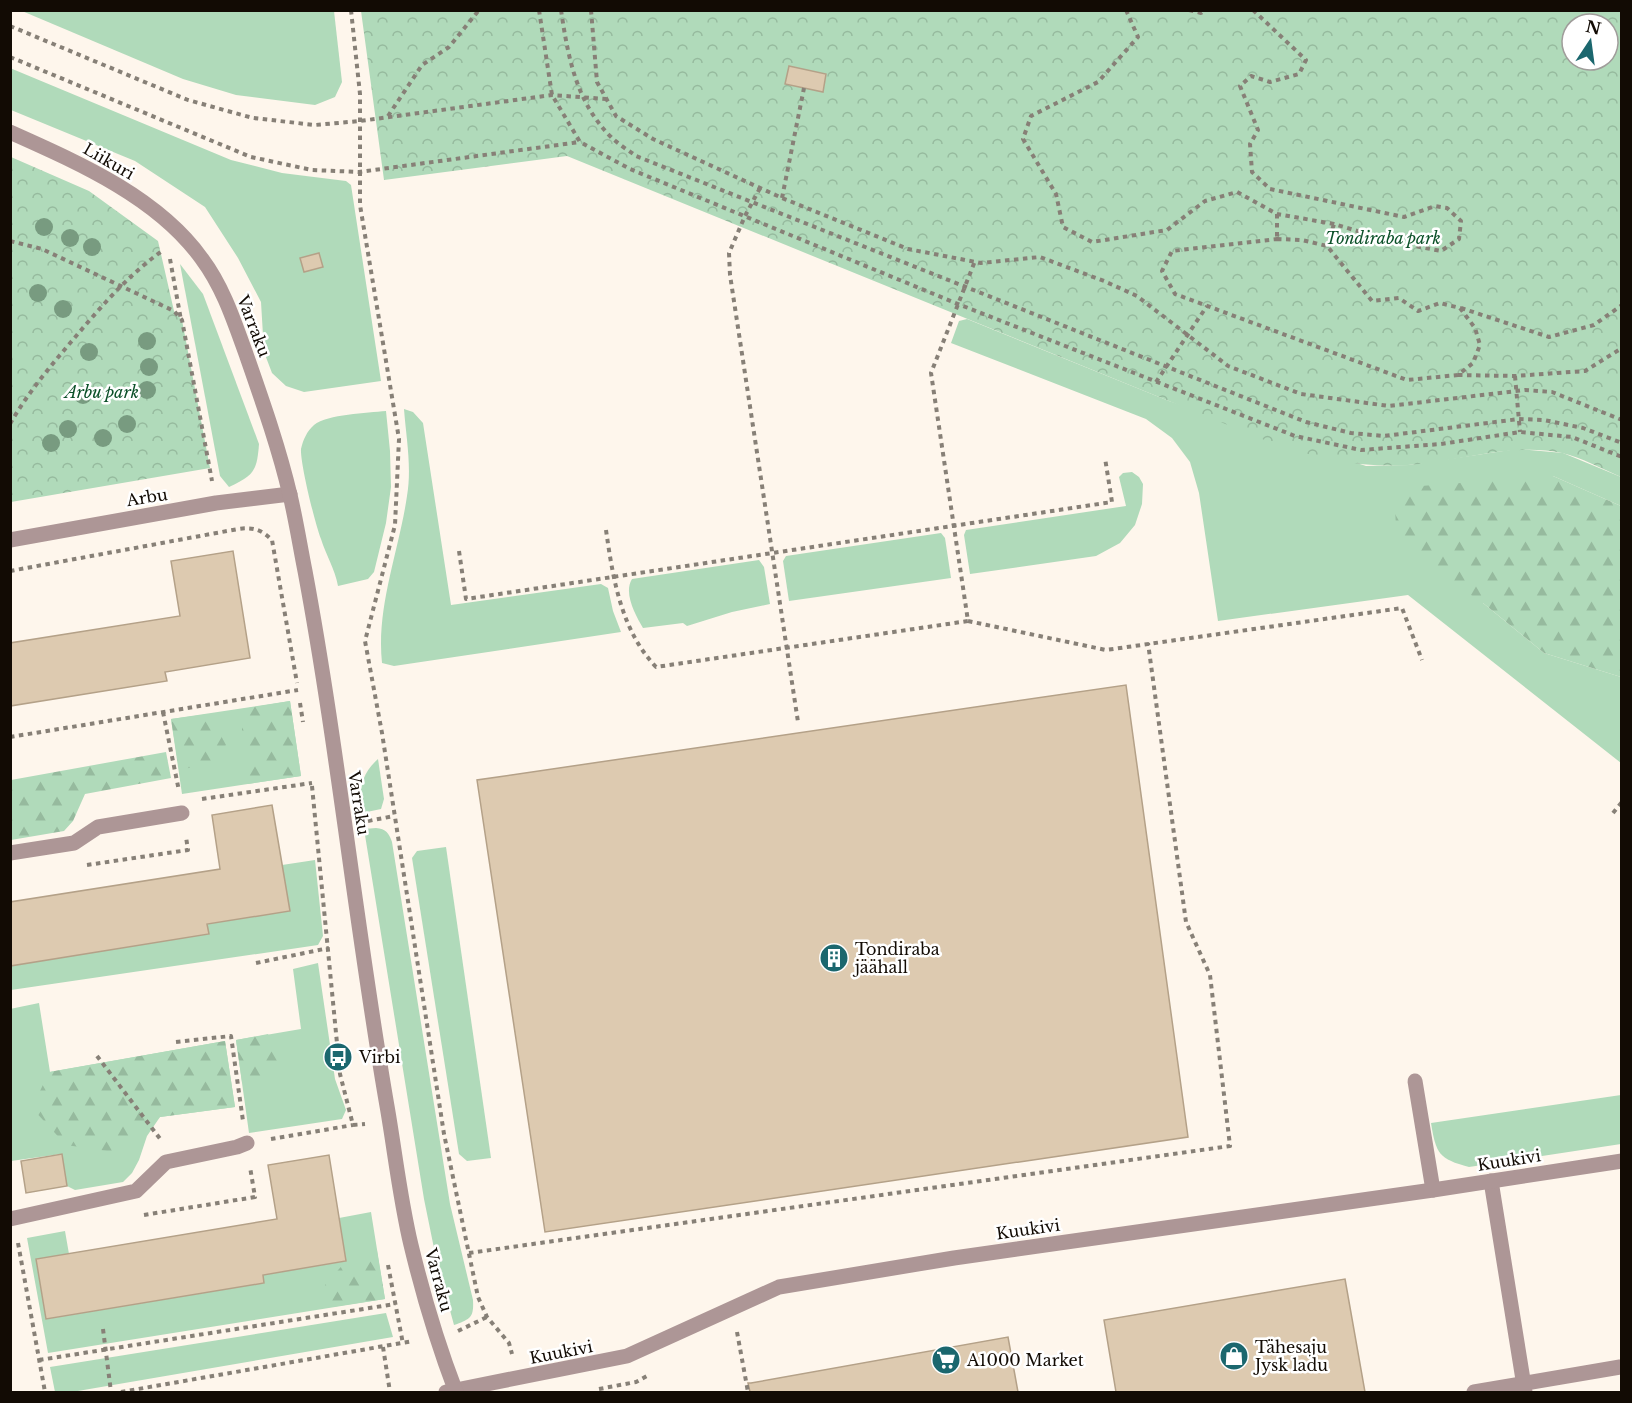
<svg xmlns="http://www.w3.org/2000/svg" width="1632" height="1403" font-family="'Libre Baskerville',serif">
<style>
.grass{fill:#b0daba;fill-rule:evenodd}
.forest{fill:url(#forest-firs)}
.park{fill:url(#park-crowns);fill-rule:evenodd}
.building{fill:#ddcab0;stroke:#b4a188;stroke-width:1.5}
.lines{fill:none;stroke-linecap:round;stroke-linejoin:round}
.path{stroke:#878077;stroke-width:4;stroke-dasharray:4.5 4.5;stroke-linecap:butt}
.service{stroke:#ad9696;stroke-width:15}
.minor{stroke:#ad9696;stroke-width:15}
.tertiary{stroke:#ad9696;stroke-width:15}
.tree{fill:#789b80}
.labels{text-anchor:middle;dominant-baseline:central;stroke-width:5;stroke-linejoin:round;paint-order:stroke}
.street-label{font-size:16px;fill:#120b04;stroke:#fff}
.park-label{font-size:16px;font-style:italic;fill:#0b5028;stroke:#fff}
.poi-label{font-size:16px;fill:#120b04;stroke:#fff;text-anchor:start}
</style>
<defs>
<pattern id="forest-firs" width="22" height="20" patternUnits="userSpaceOnUse" patternTransform="scale(1.5)"><rect width="22" height="20" fill="#b0daba"/><path d="M5 1l3.5 6h-7zM16 11l3.5 6h-7z" fill="#96ba9e"/></pattern>
<pattern id="park-crowns" width="20" height="18" patternUnits="userSpaceOnUse" patternTransform="scale(1.5)"><rect width="20" height="18" fill="#b0daba"/><path d="M2 6a3 3 0 1 1 6 0M12 15a3 3 0 1 1 6 0" fill="none" stroke="#96ba9e"/></pattern>
</defs>
<rect width="100%" height="100%" fill="#fef6ec"/>
<g class="grass">
<path d="M22 11H334L342 82 335 97 315 105 236 95 183 79Z"/>
<path d="M10 68 231 160 282 173 346 181 351 185 381 381 304 392 286 386 272 373 264 352 261 302 238 258 205 207 135 161 11 110ZM319 253 322 267 304 271 300 259Z"/>
<path d="M180 264 203 294 259 444C257 471 254 475 229 487L220 476Z"/>
<path d="M967 319 1169 401 1366 466 1409 465 1517 449 1563 453 1621 477V506L1553 476 1483 603 1544 653 1621 677V763L1408 595 1218 621 1199 493 1190 462 1172 438 1146 419 951 343 959 321Z"/>
<path d="M404 409 413 412 423 423 451 605 601 584 608 588 613 611 621 632 394 666 382 663C376 607 399 551 407 496 412 467 406 437 404 409Z"/>
<path d="M386 411 390 451 391 487 386 523 374 572 368 579 338 586C335 569 326 555 321 539 315 524 300 462 301 449 303 440 307 431 314 425 328 414 367 413 386 411Z"/>
<path d="M1132 472 1139 477 1143 484 1142 504 1135 525 1120 543 1096 556 970 574 964 535 966 530 1126 506 1119 477 1123 473Z"/>
<path d="M941 533 945 538 951 578 789 601 783 561 786 556Z"/>
<path d="M759 560 764 567 770 604 732 612 687 626 683 623 643 628C636 616 623 593 632 579Z"/>
<path d="M290 701 301 776 182 794 171 719Z"/>
<path d="M378 759 384 799 381 809 362 813C358 791 361 774 378 759Z"/>
<path d="M376 828C386 829 389 833 392 842L450 1204 473 1300C474 1318 470 1319 454 1325L437 1263 424 1199 364 829Z"/>
<path d="M446 847 491 1158 467 1161 459 1154 412 858 417 851Z"/>
<path d="M315 860 323 936 318 945 11 990V966L208 934 207 924 289 911 282 865Z"/>
<path d="M318 963 335 1079 346 1110 342 1119 249 1133 236 1040 301 1029 293 969Z"/>
<path d="M39 1003 50 1072 225 1041 235 1107 160 1117 147 1136 139 1160 132 1173 123 1182 75 1190 67 1186 61 1154 11 1161 10 1009Z"/>
<path d="M1621 1095V1144L1469 1167C1439 1159 1436 1154 1431 1123Z"/>
<path d="M371 1212 385 1299 48 1353 27 1238 65 1231 69 1254 36 1259 46 1319 264 1283 263 1275 346 1261 339 1218Z"/>
<path d="M386 1313 393 1337 72 1392H55L50 1367Z"/>
</g>
<g class="forest">
<path d="M1553 476 1621 506V677L1544 653 1483 603 1397 546 1395 508 1421 486Z"/>
<path d="M290 701 301 776 248 784 246 766 255 750 242 744V709Z"/>
<path d="M209 714 226 745 209 766 179 769 171 719Z"/>
<path d="M166 752 171 778 85 794 73 821 64 831 11 840V780Z"/>
<path d="M268 1034 284 1062 265 1090 242 1082 236 1040Z"/>
<path d="M225 1041 235 1107 160 1117 114 1152 66 1145 32 1108 49 1072Z"/>
<path d="M377 1251 385 1299 332 1307 325 1285 346 1261Z"/>
</g>
<g class="park">
<path d="M361 11H1621V477C1604 470 1581 457 1562 453 1511 442 1459 462 1408 465 1364 468 1324 459 1282 447L567 156 384 180ZM1572 24H1608V60H1572Z"/>
<path d="M11 157 89 191 158 241 174 311 182 320 210 468 11 502Z"/>
</g>
<g class="building">
<path d="M789 66 826 74 823 92 785 84Z"/>
<path d="M319 253 323 267 304 272 300 258Z"/>
<path d="M233 551 250 658 165 672 167 681 10 706V643L180 616 171 561Z"/>
<path d="M1126 685 1188 1137 545 1232 477 780Z"/>
<path d="M272 805 290 911 207 924 209 934 10 966V902L220 869 212 815Z"/>
<path d="M62 1154 67 1186 26 1193 21 1161Z"/>
<path d="M329 1155 346 1261 263 1275 264 1283 46 1319 36 1259 277 1219 268 1165Z"/>
<path d="M1345 1279 1365 1392H1116L1104 1320Z"/>
<path d="M1008 1337 1018 1392H750L748 1383H751Z"/>
</g>
<g class="lines">
<g class="path">
<path d="M351 10 360 94V205L399 439 395 525 365 641 382 733 444 1134 478 1297 487 1317 509 1343 512 1354"/>
<path d="M539 10 552 95 580 142 630 169 958 304 1295 436 1361 450 1441 444 1520 432 1572 437 1622 457"/>
<path d="M561 10C568 57 576 102 611 137 618 144 628 150 636 156L1306 422 1351 433 1384 436 1519 419 1544 420 1583 428 1622 443"/>
<path d="M591 10 597 82 616 116 653 139 782 198 908 249 981 263 1040 257 1104 281 1137 296 1228 366 1301 394 1389 406 1525 390 1552 392 1622 420"/>
<path d="M1126 10 1138 37 1098 82 1031 116 1023 139 1056 194 1063 227 1092 242 1167 230 1205 201 1237 192 1277 214 1334 224 1394 242 1441 251 1459 239 1461 221 1447 208 1435 206 1404 217 1270 189 1252 172 1250 144 1258 130 1240 86 1251 76 1270 82 1299 74 1306 60 1253 10"/>
<path d="M1189 10 1201 13 1205 10"/>
<path d="M10 26 188 100 253 118 315 125 360 121 552 95 606 99"/>
<path d="M10 57 251 157 312 170 359 172 580 142"/>
<path d="M388 116 422 65 449 47 479 10"/>
<path d="M760 188 745 216 729 253 730 275 798 722"/>
<path d="M782 198 804 88"/>
<path d="M1277 214V239"/>
<path d="M1277 239 1302 240 1327 246 1372 301 1399 298 1418 311 1440 303 1460 308 1475 328 1480 345 1473 363 1458 375 1407 380 1175 294 1162 271 1172 251Z"/>
<path d="M10 241 42 249 174 311 182 320 212 481"/>
<path d="M1327 246 1334 224"/>
<path d="M170 259 181 320"/>
<path d="M1461 308 1549 337 1594 325 1622 305"/>
<path d="M1458 375 1515 376 1585 371 1622 348"/>
<path d="M1515 376 1520 432"/>
<path d="M1156 382 1207 306"/>
<path d="M10 424C27 394 49 368 71 342 99 309 127 276 162 251"/>
<path d="M606 530C613 579 621 630 656 667L968 621 931 373 975 261"/>
<path d="M459 551 466 599 1112 502 1105 458"/>
<path d="M10 571 238 529C252 527 261 529 272 540L297 683"/>
<path d="M968 621 1106 650 1402 608 1422 660"/>
<path d="M300 703 303 722"/>
<path d="M163 712 179 791"/>
<path d="M10 737 298 690"/>
<path d="M312 786 340 1074 353 1125 365 1124"/>
<path d="M202 799 312 783"/>
<path d="M1613 813 1622 802"/>
<path d="M368 821 394 816"/>
<path d="M87 865 188 850 186 837"/>
<path d="M256 963 329 948"/>
<path d="M176 1042 231 1036 243 1121"/>
<path d="M97 1056 161 1140"/>
<path d="M271 1139 353 1125"/>
<path d="M144 1215 255 1197 250 1167"/>
<path d="M18 1243 45 1392"/>
<path d="M469 1253 1230 1146 1210 975 1186 922 1148 643"/>
<path d="M388 1265 403 1344"/>
<path d="M103 1329 111 1392"/>
<path d="M458 1331 487 1317"/>
<path d="M737 1332 748 1392"/>
<path d="M383 1347 390 1392"/>
<path d="M39 1360 395 1304"/>
<path d="M599 1389 636 1382 647 1376"/>
<path d="M121 1392 413 1341"/>
</g>
<g class="service">
<path d="M10 853 74 843 98 827 182 813"/>
<path d="M1415 1081 1433 1190"/>
<path d="M1491 1181 1525 1392"/>
<path d="M10 1219 136 1191 166 1162 237 1147 247 1143"/>
<path d="M1474 1392 1620 1367"/>
</g>
<g class="minor">
<path d="M10 540 216 503 290 494"/>
<path d="M446 1392 627 1356 779 1287 954 1258 1433 1190 1622 1161"/>
</g>
<path class="tertiary" d="M10 132C77 162 158 197 202 259 223 287 234 321 246 354 262 400 279 448 290 495 296 520 300 546 305 571 338 748 356 928 387 1106 395 1152 400 1199 411 1245 423 1295 438 1345 456 1392"/>
</g>
<g class="tree">
<circle cx="44" cy="227" r="9"/>
<circle cx="70" cy="238" r="9"/>
<circle cx="92" cy="247" r="9"/>
<circle cx="38" cy="293" r="9"/>
<circle cx="63" cy="309" r="9"/>
<circle cx="147" cy="341" r="9"/>
<circle cx="89" cy="352" r="9"/>
<circle cx="149" cy="367" r="9"/>
<circle cx="147" cy="390" r="9"/>
<circle cx="83" cy="395" r="9"/>
<circle cx="127" cy="424" r="9"/>
<circle cx="68" cy="429" r="9"/>
<circle cx="103" cy="438" r="9"/>
<circle cx="51" cy="443" r="9"/>
</g>
<defs>
<g id="building-disc" transform="scale(1.5)"><circle r="9.5" fill="#1b676e" stroke="#fff"/><path d="M-4-6H4V6H1V3H-1V6H-4ZM-2.5-4.3h1.7v1.8h-1.7ZM.8-4.3h1.7v1.8H.8ZM-2.5-1h1.7V.8h-1.7ZM.8-1h1.7V.8H.8Z" fill="#fff"/></g>
<g id="bus-disc" transform="scale(1.5)"><circle r="9.5" fill="#1b676e" stroke="#fff"/><path d="M-5-6H5V4H4V6H2V4H-2V6H-4V4H-5ZM-3.5-4V0h7V-4ZM-3.5 1.2v1.5H-2V1.2ZM2 1.2v1.5H3.5V1.2Z" fill="#fff"/></g>
<g id="shop-disc" transform="scale(1.5)"><circle r="9.5" fill="#1b676e" stroke="#fff"/><path d="M-5-2.5h2.3a2.7 3.5 0 0 1 5.4 0H5L5.5 6h-11ZM-1.5-2.5h3a1.5 2.3 0 0 0-3 0Z" fill="#fff"/></g>
<g id="supermarket-disc" transform="scale(1.5)"><circle r="9.5" fill="#1b676e" stroke="#fff"/><path d="M-6-5.5h2.5l.6 2H6L4.5 2H-2.5L-4.4-4H-6ZM-1.5 3.2a1.3 1.3 0 1 0 .1 0ZM3 3.2a1.3 1.3 0 1 0 .1 0Z" fill="#fff"/></g>
</defs>
<g fill-rule="evenodd">
<use href="#building-disc" x="834" y="958"/>
<use href="#bus-disc" x="338" y="1057"/>
<use href="#shop-disc" x="1234" y="1356"/>
<use href="#supermarket-disc" x="946" y="1360"/>
</g>
<g class="labels">
<g class="street-label">
<text transform="translate(109 161) rotate(30)">Liikuri</text>
<text transform="translate(254 326) rotate(69)">Varraku</text>
<text transform="translate(147 497) rotate(-9)">Arbu</text>
<text transform="translate(359 803) rotate(81)">Varraku</text>
<text transform="translate(1509 1160) rotate(-9)">Kuukivi</text>
<text transform="translate(1028 1229) rotate(-8)">Kuukivi</text>
<text transform="translate(439 1280) rotate(75)">Varraku</text>
<text transform="translate(561 1352) rotate(-11)">Kuukivi</text>
</g>
<g class="park-label">
<text x="1383" y="238">Tondiraba park</text>
<text x="102" y="392">Arbu park</text>
</g>
<g class="poi-label">
<text x="855" y="949">Tondiraba<tspan x="855" dy="18">jäähall</tspan></text>
<text x="359" y="1057">Virbi</text>
<text x="1255" y="1347">Tähesaju<tspan x="1255" dy="18">Jysk ladu</tspan></text>
<text x="967" y="1360">A1000 Market</text>
</g>
</g>
<rect width="1632" height="1403" fill="none" stroke="#120b04" stroke-width="24"/>
<g transform="translate(1590 42) rotate(13)"><circle r="28" fill="#ffffff" stroke="#a09d9b" stroke-width="1.5"/>
<path d="M0-4.5L10 22L0 15L-10 22Z" fill="#1b676e"/>
<text y="-9" font-size="16" font-weight="bold" text-anchor="middle" fill="#120b04">N</text>
</g>
</svg>
